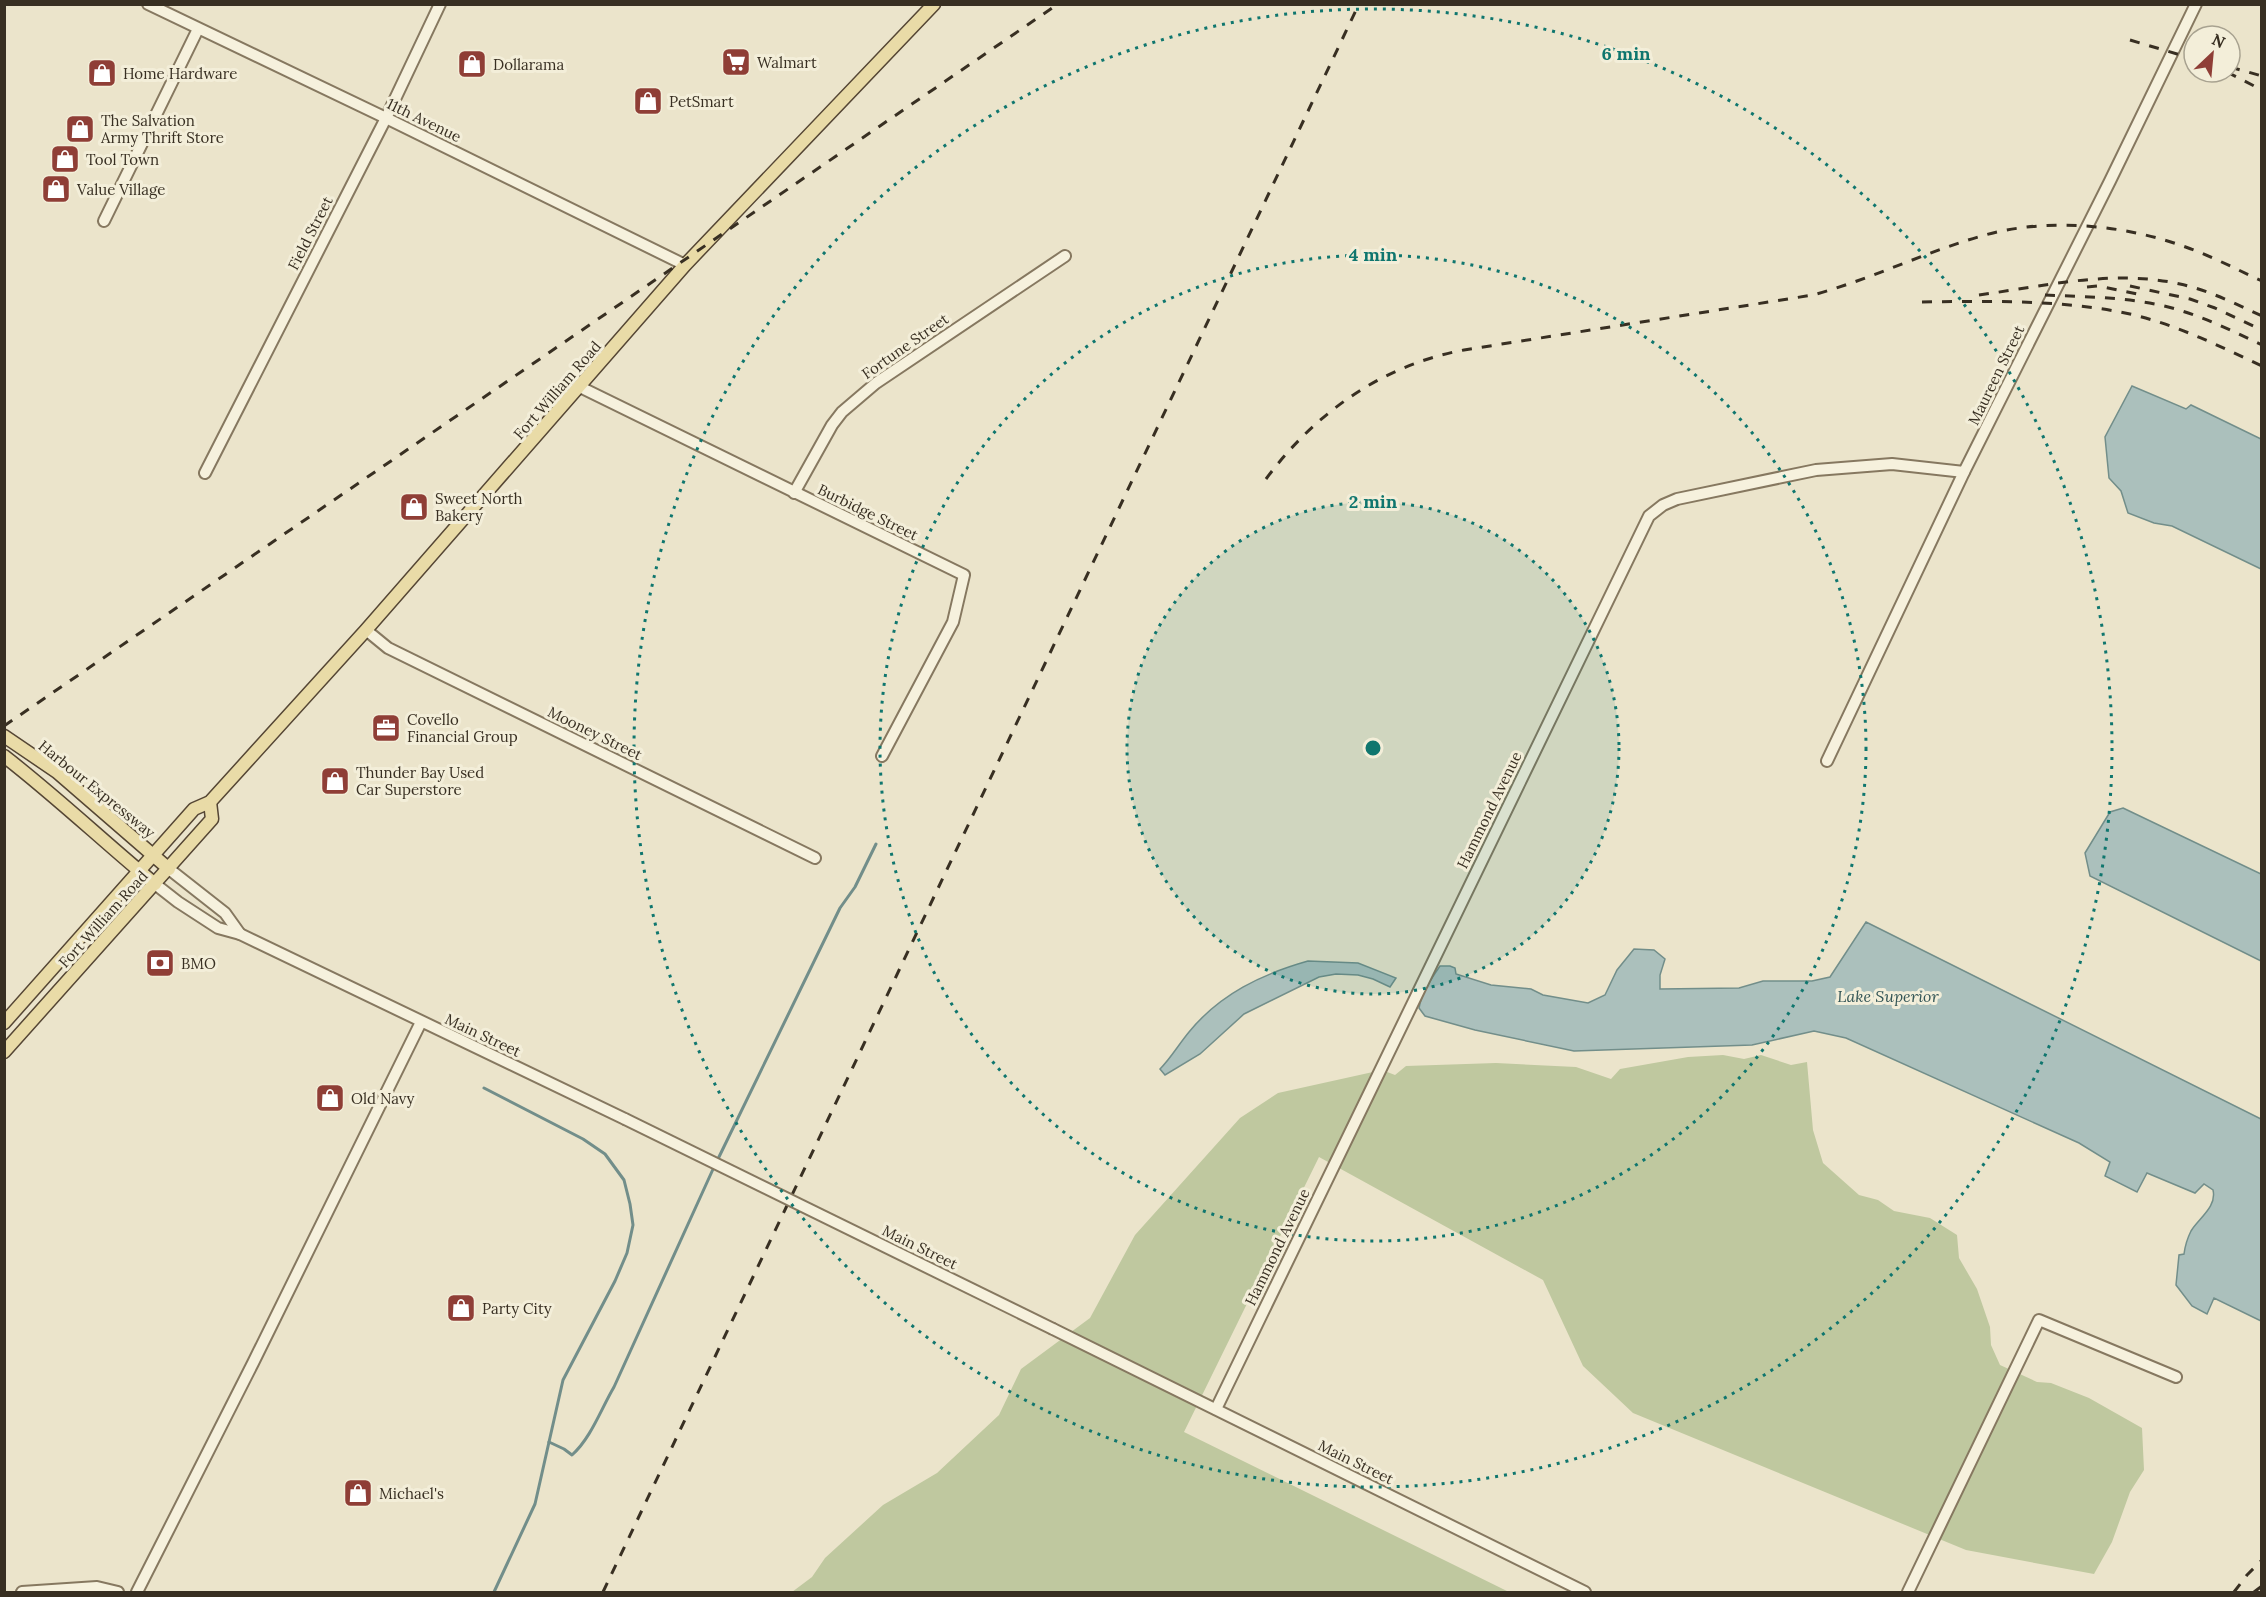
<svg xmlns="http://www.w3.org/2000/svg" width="2266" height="1597" font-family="Lora,serif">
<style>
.green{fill:#bfc89f}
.water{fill:#abc0bc;stroke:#728e8a;stroke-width:1.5}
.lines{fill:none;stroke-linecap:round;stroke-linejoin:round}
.stream{stroke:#728e8a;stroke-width:3}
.minor-casing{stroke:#867860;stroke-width:14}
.major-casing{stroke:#554634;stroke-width:15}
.minor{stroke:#f6f1dd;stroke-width:10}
.major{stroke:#e9dba7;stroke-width:12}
.rail{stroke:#382f22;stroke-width:3;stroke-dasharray:10 10;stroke-linecap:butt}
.minor-bridge-casing{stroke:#867860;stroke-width:14;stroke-linecap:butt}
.minor-bridge{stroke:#f6f1dd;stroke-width:10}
.ring{fill:none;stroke:#0f766e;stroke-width:3;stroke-dasharray:3 6}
.labels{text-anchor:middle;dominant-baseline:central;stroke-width:6;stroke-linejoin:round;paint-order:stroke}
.poi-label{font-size:15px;fill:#382f22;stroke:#f3eed9;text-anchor:start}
.street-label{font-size:15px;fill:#382f22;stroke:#f3eed9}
.water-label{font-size:16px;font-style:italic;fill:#335556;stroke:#f3eed9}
.centre{fill:#0f766e;stroke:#f3eed9;stroke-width:3}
.ring-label{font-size:18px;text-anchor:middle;font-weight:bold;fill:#0f766e;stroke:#f3eed9;stroke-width:6;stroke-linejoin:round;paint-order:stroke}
</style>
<rect width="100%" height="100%" fill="#ebe4cb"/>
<path class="green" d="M1723 1055 1744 1059 1761 1055 1791 1065 1807 1062 1813 1130 1823 1163 1859 1195 1878 1200 1894 1211 1930 1218 1957 1235 1959 1258 1977 1289 1990 1327 1991 1345 2000 1365 2037 1382 2051 1383 2089 1398 2142 1428 2144 1470 2130 1492 2112 1542 2094 1574 1966 1550 1633 1413 1583 1366 1543 1280 1319 1157 1184 1432 1509 1592H792L812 1577 825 1558 883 1505 937 1473 999 1415 1021 1369 1090 1318 1135 1235 1240 1118 1278 1093 1382 1070 1395 1075 1406 1066 1496 1063 1576 1067 1611 1079 1620 1069 1688 1057Z"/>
<g class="water">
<path d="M2132 386 2186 409 2191 405 2261 439V569L2172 526 2154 523 2128 513 2121 491 2109 478 2105 437Z"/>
<path d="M2123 808 2261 874V961L2090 876 2085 853 2110 812Z"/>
<path d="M1866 922 2261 1119V1321L2214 1298 2207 1314 2192 1306 2176 1285 2179 1255 2184 1254C2185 1246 2187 1239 2191 1231 2199 1218 2217 1207 2213 1190L2204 1184 2195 1193 2147 1173 2137 1192 2105 1176 2110 1162 2079 1143 1846 1038 1814 1031 1752 1045 1574 1051 1475 1030 1432 1018 1425 1016 1419 1008C1422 992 1431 979 1440 966H1450L1455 968 1456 974 1491 985 1531 989 1543 995 1588 1003 1605 995 1617 970 1634 949 1654 950 1665 959 1660 975V989L1739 988 1763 981H1812L1830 977Z"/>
<path d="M1308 961 1358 963 1396 978 1390 987 1373 979 1358 975 1336 974 1319 977 1244 1014 1200 1054 1165 1075 1160 1069C1171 1058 1179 1044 1189 1032 1220 994 1262 974 1308 961Z"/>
</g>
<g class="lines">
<g class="stream">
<path d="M484 1088 583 1139 605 1154 624 1180 630 1204 633 1225 627 1253 615 1281 563 1380 535 1504 494 1592"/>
<path d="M717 1161 840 908 855 887 876 844"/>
<path d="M549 1442 564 1449 572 1455C591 1438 601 1409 614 1387L714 1167"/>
</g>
<g class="minor-casing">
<g id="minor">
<path d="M148 4 386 118 685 265"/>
<path d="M104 221 198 29"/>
<path d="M580 387 964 575 953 622 882 756"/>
<path d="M205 473 386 118 440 4"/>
<path d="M794 493 832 425 842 412 876 383 1065 256"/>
<path d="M366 630 388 648 815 858"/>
<path d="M1827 761 1964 472 2110 181 2196 4"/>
<path d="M169 869 225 913 240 934"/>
<path d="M155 884 178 902 218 928 240 934 625 1119"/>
<path d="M1053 1329 1585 1592"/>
<path d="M1216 1409 1649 516 1663 505 1677 499 1816 470 1892 464 1964 472"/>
<path d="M22 1592 97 1587 118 1592"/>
<path d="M137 1592 253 1363 421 1022"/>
<path d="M1908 1592 2039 1320 2176 1377"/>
</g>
</g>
<g class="major-casing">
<g id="major">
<path d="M4 736 57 772 169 869"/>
<path d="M4 756C57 797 104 842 155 884"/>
<path d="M4 1023 194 809 210 802 366 630 685 265 934 4"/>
<path d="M4 1052 212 819 210 802"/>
</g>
</g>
<use href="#minor" class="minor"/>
<use href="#major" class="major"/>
<g class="rail">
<path d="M2130 40 2194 59"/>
<path d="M2230 67 2262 76"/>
<path d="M2227 72 2262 90"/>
<path d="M2130 286 2190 299 2215 308 2262 330"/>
<path d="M2087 287 2098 286 2137 294"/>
<path d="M1979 295C2045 286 2113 269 2180 284 2208 290 2236 304 2262 316"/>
<path d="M2045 295C2090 297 2136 297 2179 310 2208 319 2235 332 2262 345"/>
<path d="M1922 302C1987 301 2052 300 2115 311 2167 320 2215 344 2262 366"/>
<path d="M1266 479C1315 413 1382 365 1464 350L1813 295C1872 279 1927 251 1985 235 2050 217 2129 225 2191 249 2215 258 2238 270 2262 281"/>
<path d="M4 726 1058 4"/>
<path d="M603 1592 1359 4"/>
<path d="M2234 1592 2247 1575 2262 1560"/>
<path d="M2254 1592 2262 1586"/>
</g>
<g class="minor-bridge-casing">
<path id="minor-bridge" d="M625 1119 1053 1329"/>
</g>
<use href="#minor-bridge" class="minor-bridge"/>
</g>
<circle cx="1373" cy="748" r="246" fill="#0f766e" fill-opacity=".12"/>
<g class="ring">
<circle cx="1373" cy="748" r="246"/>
<circle cx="1373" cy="748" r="493"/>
<circle cx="1373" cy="748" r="739"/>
</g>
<defs>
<g id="supermarket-square" transform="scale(1.5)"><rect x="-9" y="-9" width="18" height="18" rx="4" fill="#8f3e36" stroke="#f3eed9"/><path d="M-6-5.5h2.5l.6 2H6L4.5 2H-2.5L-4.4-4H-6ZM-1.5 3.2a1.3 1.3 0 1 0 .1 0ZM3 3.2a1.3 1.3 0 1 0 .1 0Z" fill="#fff"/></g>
<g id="shop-square" transform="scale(1.5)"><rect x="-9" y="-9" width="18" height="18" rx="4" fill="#8f3e36" stroke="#f3eed9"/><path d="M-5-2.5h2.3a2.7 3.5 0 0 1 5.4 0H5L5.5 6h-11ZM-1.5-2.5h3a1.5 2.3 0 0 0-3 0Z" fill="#fff"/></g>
<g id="office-square" transform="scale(1.5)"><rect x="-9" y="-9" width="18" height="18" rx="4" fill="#8f3e36" stroke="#f3eed9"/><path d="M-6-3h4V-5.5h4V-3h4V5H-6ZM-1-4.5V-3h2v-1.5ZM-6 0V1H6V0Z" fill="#fff"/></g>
<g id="bank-square" transform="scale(1.5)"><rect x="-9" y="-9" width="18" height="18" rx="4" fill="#8f3e36" stroke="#f3eed9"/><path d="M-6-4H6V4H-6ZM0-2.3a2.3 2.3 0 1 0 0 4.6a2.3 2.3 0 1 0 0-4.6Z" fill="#fff"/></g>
</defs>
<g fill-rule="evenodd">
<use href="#supermarket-square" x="736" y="62"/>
<use href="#shop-square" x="472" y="64"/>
<use href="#shop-square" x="102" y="73"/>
<use href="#shop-square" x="648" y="101"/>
<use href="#shop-square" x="80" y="129"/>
<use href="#shop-square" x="65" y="159"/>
<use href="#shop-square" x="56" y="189"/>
<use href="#shop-square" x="414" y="507"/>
<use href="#office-square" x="386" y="728"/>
<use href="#shop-square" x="335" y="781"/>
<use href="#bank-square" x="160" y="963"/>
<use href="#shop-square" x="330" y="1098"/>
<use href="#shop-square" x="461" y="1308"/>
<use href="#shop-square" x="358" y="1493"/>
</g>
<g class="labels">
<g class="poi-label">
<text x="757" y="62">Walmart</text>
<text x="493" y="64">Dollarama</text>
<text x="123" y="73">Home Hardware</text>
<text x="669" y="101">PetSmart</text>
<text x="101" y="120">The Salvation<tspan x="101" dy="17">Army Thrift Store</tspan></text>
<text x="86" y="159">Tool Town</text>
<text x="77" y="189">Value Village</text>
<text x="435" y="498">Sweet North<tspan x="435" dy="17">Bakery</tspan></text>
<text x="407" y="719">Covello<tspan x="407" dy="17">Financial Group</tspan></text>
<text x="356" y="772">Thunder Bay Used<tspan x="356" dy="17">Car Superstore</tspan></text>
<text x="181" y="963">BMO</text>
<text x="351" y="1098">Old Navy</text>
<text x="482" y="1308">Party City</text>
<text x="379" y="1493">Michael's</text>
</g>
<g class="street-label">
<text transform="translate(424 120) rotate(26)">11th Avenue</text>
<text transform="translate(310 233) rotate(-63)">Field Street</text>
<text transform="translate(905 346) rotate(-35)">Fortune Street</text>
<text transform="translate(1996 375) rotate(-64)">Maureen Street</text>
<text transform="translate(557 390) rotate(-49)">Fort William Road</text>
<text transform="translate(868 512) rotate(26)">Burbidge Street</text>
<text transform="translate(595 733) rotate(26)">Mooney Street</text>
<text transform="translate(97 789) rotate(39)">Harbour Expressway</text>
<text transform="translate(1489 810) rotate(-64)">Hammond Avenue</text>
<text transform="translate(103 919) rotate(-48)">Fort William Road</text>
<text transform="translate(483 1035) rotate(25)">Main Street</text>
<text transform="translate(920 1247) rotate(26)">Main Street</text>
<text transform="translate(1277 1247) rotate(-64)">Hammond Avenue</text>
<text transform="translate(1356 1462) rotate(26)">Main Street</text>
</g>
<g class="water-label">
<text x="1888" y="996">Lake Superior</text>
</g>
</g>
<circle cx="1373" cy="748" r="9" class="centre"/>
<g class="ring-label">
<text x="1626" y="60">6 min</text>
<text x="1373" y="261">4 min</text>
<text x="1373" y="508">2 min</text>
</g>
<rect width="2266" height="1597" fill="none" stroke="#382f22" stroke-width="12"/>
<g transform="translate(2212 54) rotate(26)"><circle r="28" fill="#f3eed9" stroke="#a8a290" stroke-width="1.5"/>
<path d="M0-4.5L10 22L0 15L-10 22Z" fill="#8f3e36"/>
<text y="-9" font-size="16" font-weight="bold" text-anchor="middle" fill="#382f22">N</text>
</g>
</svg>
